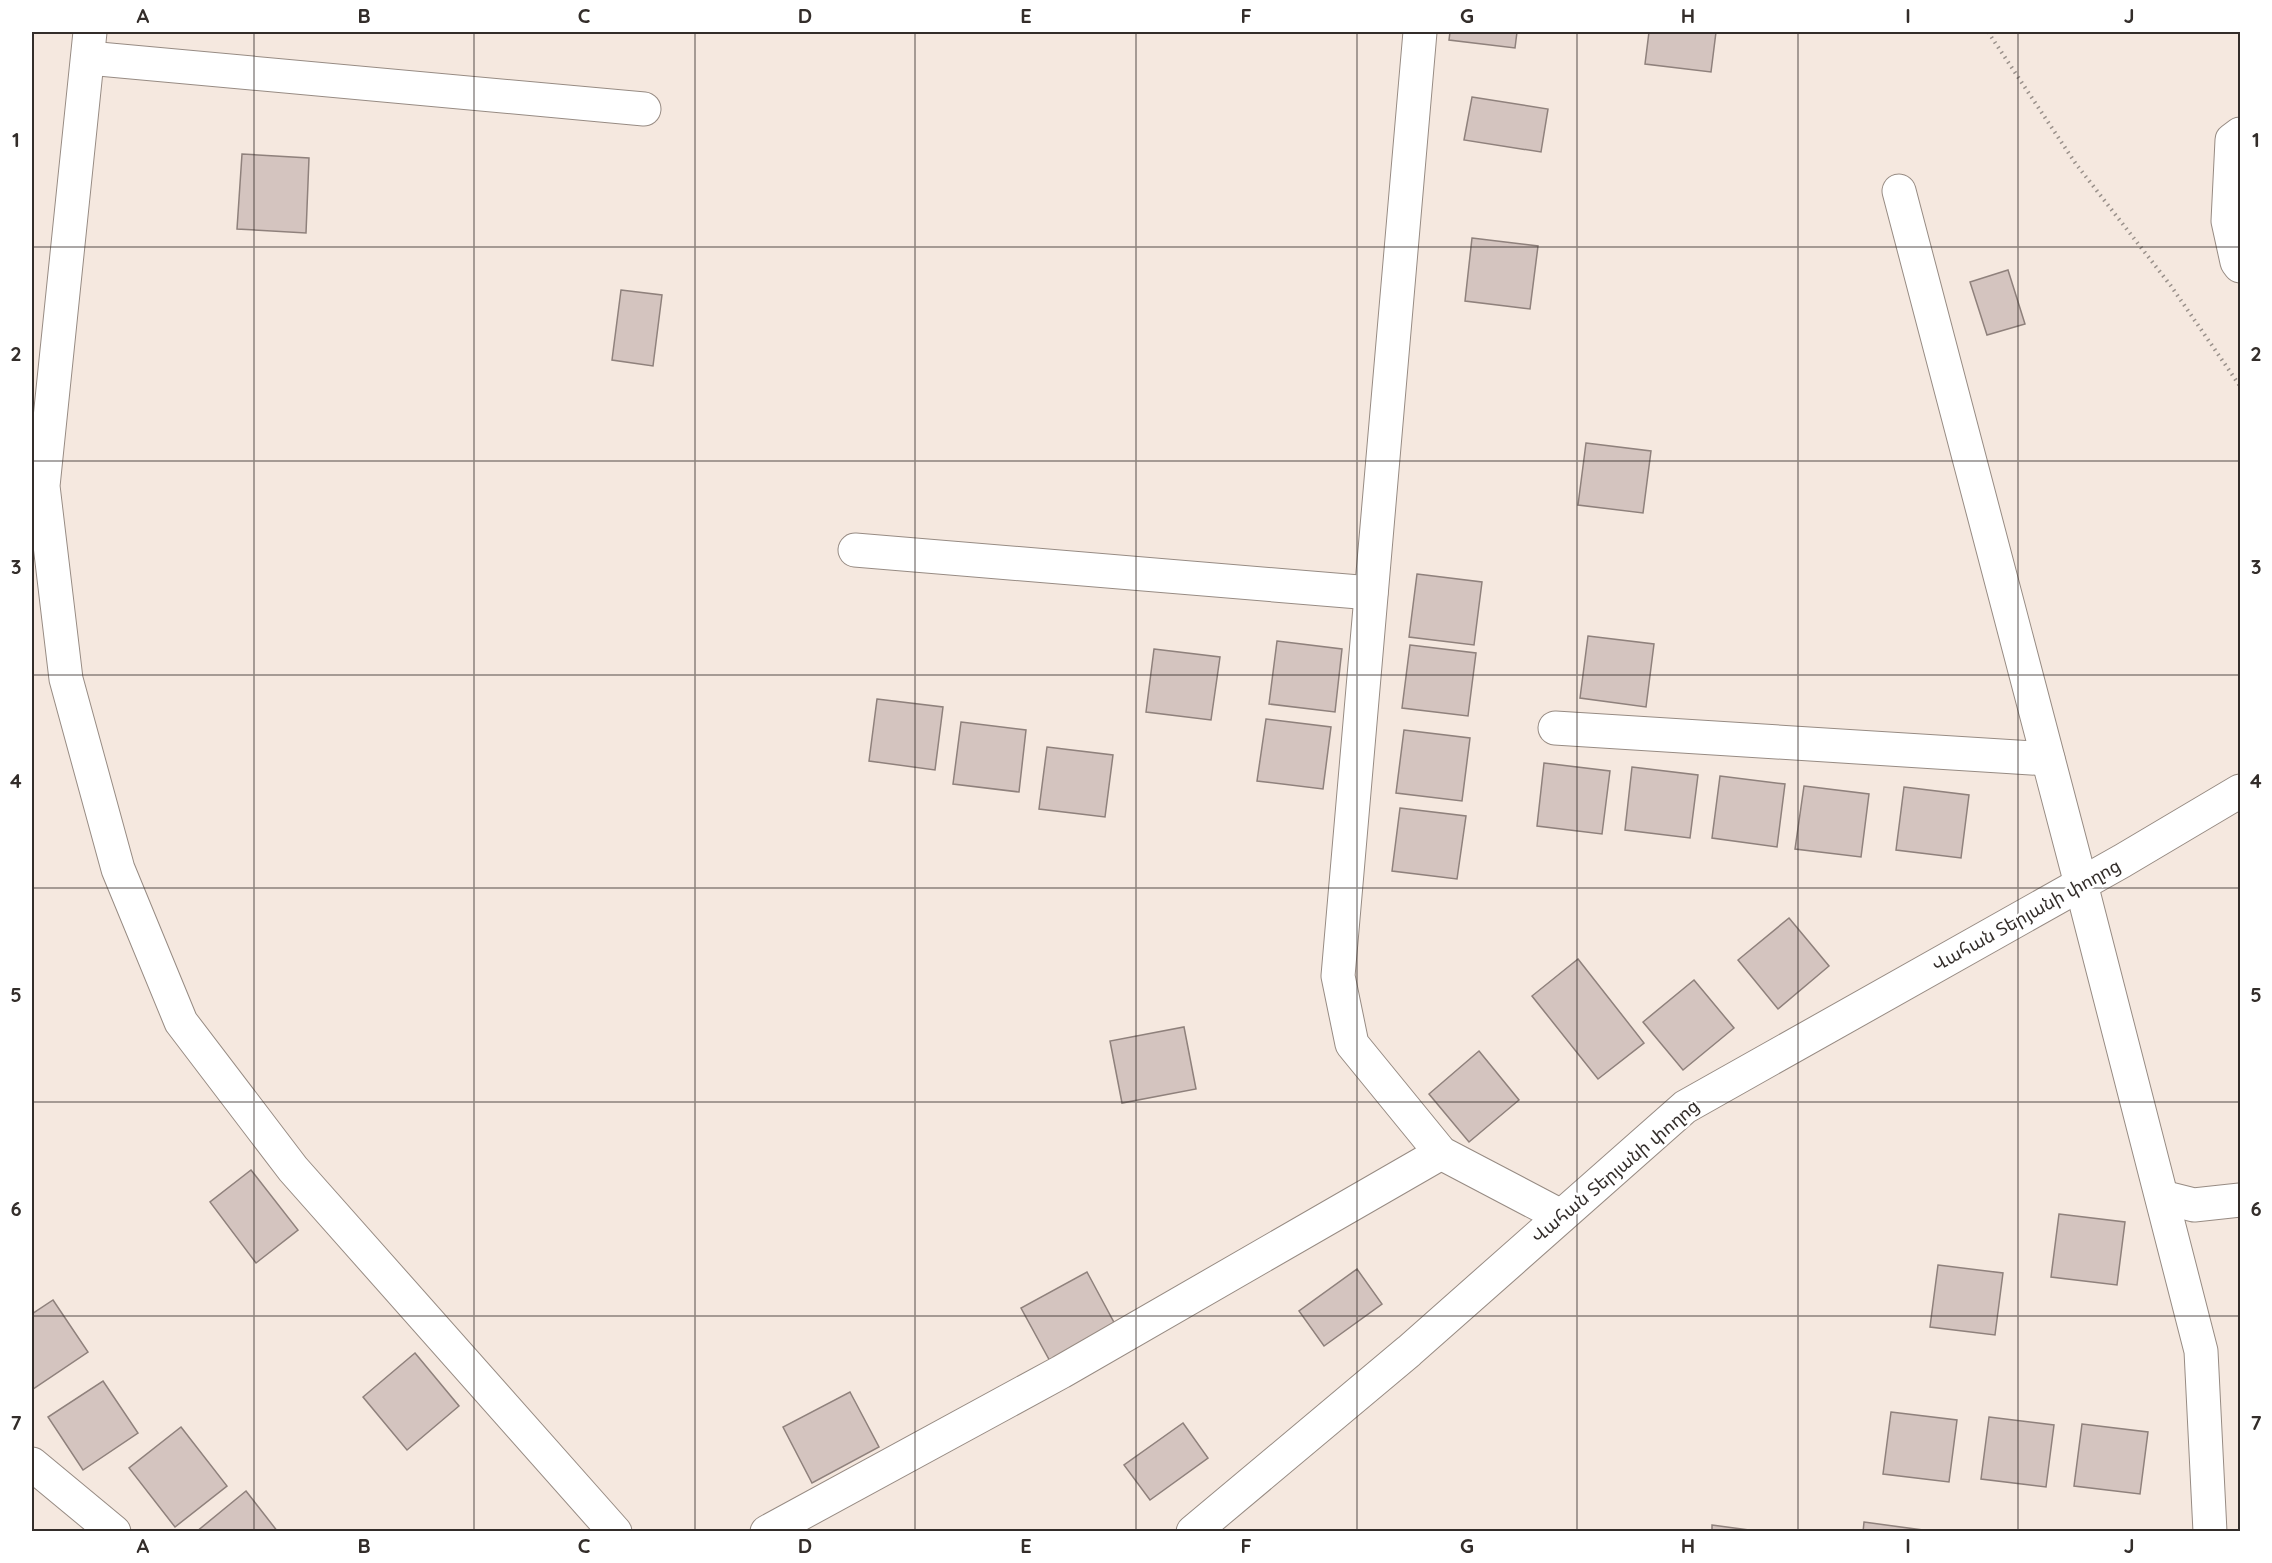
<svg xmlns="http://www.w3.org/2000/svg" width="2272" height="1563" font-family="Quicksand,'Noto Sans Armenian',sans-serif">
<style>
.building{fill:#d4c4bf;stroke:#8f817c;stroke-width:1.5}
.lines{fill:none;stroke-linecap:round;stroke-linejoin:round}
.minor-casing{stroke:#978b83;stroke-width:35}
.path{stroke:#9a918b;stroke-width:4;stroke-dasharray:1.5 4.5;stroke-linecap:butt}
.minor{stroke:#fff;stroke-width:33}
.grid{fill:none;stroke:#332d2a;stroke-width:1.5;stroke-opacity:0.55}
.labels{text-anchor:middle;dominant-baseline:central;stroke-width:5;stroke-linejoin:round;paint-order:stroke}
.street-label{font-size:18px;fill:#332d2a;stroke:#fff}
.neatline{fill:none;stroke:#332d2a;stroke-width:2}
.grid-label{font-size:20px;text-anchor:middle;font-weight:bold;fill:#332d2a}
</style>
<rect width="100%" height="100%" fill="#f5e8df"/>
<g class="building">
<path d="M1450 32H1517L1515 48 1449 40Z"/>
<path d="M1649 32H1716L1711 72 1645 64Z"/>
<path d="M1472 97 1548 109 1541 152 1464 140Z"/>
<path d="M242 154 309 158 306 233 237 229Z"/>
<path d="M1472 238 1538 246 1530 309 1465 301Z"/>
<path d="M2008 270 2025 324 1987 335 1970 282Z"/>
<path d="M621 290 662 295 653 366 612 360Z"/>
<path d="M1586 443 1651 451 1643 513 1578 505Z"/>
<path d="M1417 574 1482 582 1474 645 1409 637Z"/>
<path d="M1588 636 1654 644 1646 707 1580 698Z"/>
<path d="M1277 641 1342 649 1335 712 1269 704Z"/>
<path d="M1410 645 1476 653 1468 716 1402 708Z"/>
<path d="M1154 649 1220 657 1211 720 1146 712Z"/>
<path d="M877 699 943 707 935 770 869 761Z"/>
<path d="M1266 719 1331 727 1323 789 1257 781Z"/>
<path d="M961 722 1026 730 1019 792 953 784Z"/>
<path d="M1404 730 1470 738 1462 801 1396 793Z"/>
<path d="M1047 747 1113 755 1105 817 1039 809Z"/>
<path d="M1544 763 1610 771 1602 834 1537 826Z"/>
<path d="M1632 767 1698 775 1690 838 1625 830Z"/>
<path d="M1720 776 1785 784 1777 847 1712 838Z"/>
<path d="M1804 786 1869 794 1861 857 1795 849Z"/>
<path d="M1904 787 1969 795 1961 858 1896 850Z"/>
<path d="M1400 808 1466 816 1457 879 1392 871Z"/>
<path d="M1789 918 1829 966 1778 1009 1738 960Z"/>
<path d="M1578 959 1644 1043 1598 1079 1532 996Z"/>
<path d="M1694 980 1734 1028 1683 1070 1643 1022Z"/>
<path d="M1184 1027 1196 1089 1122 1103 1110 1041Z"/>
<path d="M1479 1051 1519 1100 1469 1142 1429 1094Z"/>
<path d="M251 1170 298 1230 256 1263 210 1202Z"/>
<path d="M2059 1214 2125 1222 2117 1285 2051 1277Z"/>
<path d="M1938 1265 2003 1273 1995 1335 1930 1327Z"/>
<path d="M1357 1269 1382 1304 1324 1346 1299 1311Z"/>
<path d="M1087 1272 1117 1328 1051 1363 1021 1308Z"/>
<path d="M53 1300 88 1352 33 1389 32 1314Z"/>
<path d="M415 1353 459 1406 407 1450 363 1397Z"/>
<path d="M103 1381 138 1433 83 1470 48 1417Z"/>
<path d="M850 1392 879 1447 812 1483 783 1427Z"/>
<path d="M1891 1412 1957 1420 1949 1482 1883 1474Z"/>
<path d="M1989 1417 2054 1425 2046 1487 1981 1479Z"/>
<path d="M1183 1423 1208 1458 1150 1500 1124 1465Z"/>
<path d="M2082 1424 2148 1432 2140 1494 2074 1486Z"/>
<path d="M181 1427 227 1486 175 1527 129 1468Z"/>
<path d="M246 1491 278 1532H196Z"/>
<path d="M1864 1522 1930 1531V1532H1863Z"/>
<path d="M1712 1525 1764 1532H1712Z"/>
</g>
<g class="lines">
<g class="minor-casing">
<g id="minor">
<path d="M90 32 43 486 66 679 118 869 181 1022 293 1169 615 1532"/>
<path d="M1420 32 1338 976 1352 1044 1441 1153 1561 1216"/>
<path d="M88 58 644 109"/>
<path d="M2240 134 2232 140 2228 221 2237 262 2240 266"/>
<path d="M1899 191 2081 884 2201 1351 2210 1532"/>
<path d="M855 550 1371 593"/>
<path d="M1555 728 2048 759"/>
<path d="M2162 1197 2194 1205 2240 1200"/>
<path d="M32 1464 114 1532"/>
<path d="M767 1532 1061 1372 1441 1153"/>
<path d="M1193 1532 1409 1351 1685 1107 2122 861 2240 791"/>
</g>
</g>
<path class="path" d="M1988 32 2076 164 2171 286 2240 386"/>
<use href="#minor" class="minor"/>
</g>
<path class="grid" d="M254 32V1532M474 32V1532M695 32V1532M915 32V1532M1136 32V1532M1357 32V1532M1577 32V1532M1798 32V1532M2018 32V1532M32 247H2240M32 461H2240M32 675H2240M32 888H2240M32 1102H2240M32 1316H2240"/>
<g class="labels">
<g class="street-label">
<text transform="translate(2026 915) rotate(-29)">Վահան Տերյանի փողոց</text>
<text transform="translate(1615 1171) rotate(-40)">Վահան Տերյանի փողոց</text>
</g>
</g>
<rect width="2272" height="1563" fill="none" stroke="#ffffff" stroke-width="66"/>
<rect x="33" y="33" width="2206" height="1497" class="neatline"/>
<g class="grid-label">
<text x="143" y="23">A</text>
<text x="364" y="23">B</text>
<text x="584" y="23">C</text>
<text x="805" y="23">D</text>
<text x="1026" y="23">E</text>
<text x="1246" y="23">F</text>
<text x="1467" y="23">G</text>
<text x="1688" y="23">H</text>
<text x="1908" y="23">I</text>
<text x="2129" y="23">J</text>
<text x="16" y="147">1</text>
<text x="2256" y="147">1</text>
<text x="16" y="361">2</text>
<text x="2256" y="361">2</text>
<text x="16" y="574">3</text>
<text x="2256" y="574">3</text>
<text x="16" y="788">4</text>
<text x="2256" y="788">4</text>
<text x="16" y="1002">5</text>
<text x="2256" y="1002">5</text>
<text x="16" y="1216">6</text>
<text x="2256" y="1216">6</text>
<text x="16" y="1430">7</text>
<text x="2256" y="1430">7</text>
<text x="143" y="1553">A</text>
<text x="364" y="1553">B</text>
<text x="584" y="1553">C</text>
<text x="805" y="1553">D</text>
<text x="1026" y="1553">E</text>
<text x="1246" y="1553">F</text>
<text x="1467" y="1553">G</text>
<text x="1688" y="1553">H</text>
<text x="1908" y="1553">I</text>
<text x="2129" y="1553">J</text>
</g>
</svg>
